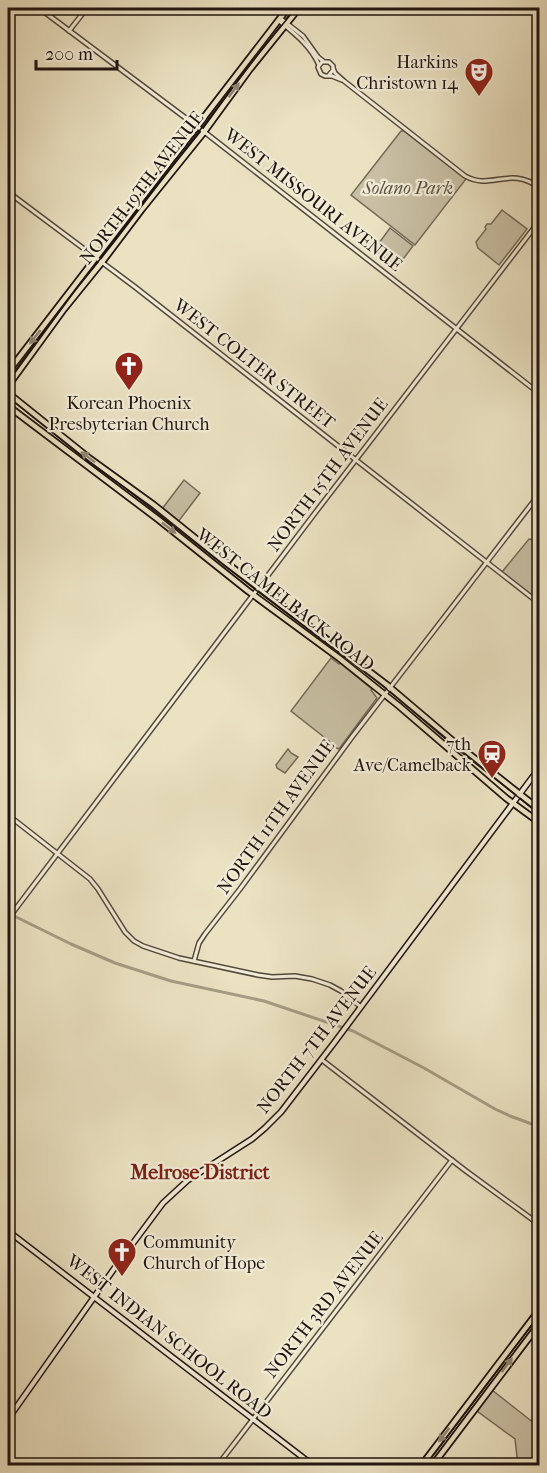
<svg xmlns="http://www.w3.org/2000/svg" width="547" height="1473" font-family="'IM FELL French Canon',serif">
<style>
.green{fill:#c8bfa4;stroke:#746a5a;stroke-width:1.5}
.lines{fill:none;stroke-linecap:round;stroke-linejoin:round}
.canal{stroke:#a69c85;stroke-width:3}
.tertiary-casing{stroke:#52483c;stroke-width:6}
.secondary-casing{stroke:#1f1410;stroke-width:7}
.primary-casing{stroke:#1f1410;stroke-width:8}
.tertiary{stroke:#f2ecd7;stroke-width:3}
.secondary{stroke:#f2ecd7;stroke-width:4}
.primary{stroke:#ebe2c2;stroke-width:4.5}
.tram{stroke:#1f1410;stroke-width:1.5}
.oneway{fill:#8f8572}
.labels{text-anchor:middle;dominant-baseline:central;stroke-width:4.5;stroke-linejoin:round;paint-order:stroke}
.poi-label{font-size:18px;fill:#1f1410;stroke:#f2ecd7;text-anchor:end}
.street-label{font-size:18px;fill:#1f1410;stroke:#f2ecd7}
.park-label{font-size:18px;font-style:italic;fill:#5a5044;stroke:#f2ecd7}
.neighbourhood-label{font-size:20px;font-weight:bold;fill:#7a1f14;stroke:#f2ecd7}
</style>
<rect width="100%" height="100%" fill="#ebe2c2"/>
<filter id="stains"><feTurbulence type="fractalNoise" baseFrequency=".00333" numOctaves="4"/><feColorMatrix values="0 0 0 0 .2 0 0 0 0 .09 0 0 0 0 .02 0 0 0 .5 -.17"/></filter>
<radialGradient id="worn" r=".72"><stop offset=".6" stop-color="#630" stop-opacity="0"/><stop offset="1" stop-color="#630" stop-opacity=".3"/></radialGradient>
<g class="green">
<path d="M401 131H404L466 179 415 245 351 195Z"/>
<path d="M502 210 527 229 499 265 478 248 476 242 486 229 485 227 487 224H491Z"/>
<path d="M390 228 413 246 397 267 376 251V247Z"/>
<path d="M184 480 200 493 178 522 162 509Z"/>
<path d="M529 539 533 540 539 544V601L502 572Z"/>
<path d="M331 658 339 664 340 663 372 689 371 690 377 698 339 749 329 745V741L291 711Z"/>
<path d="M288 749 291 753 298 757 285 773 277 768 276 765Z"/>
<path d="M492 1390 539 1427V1465H518L515 1439 477 1411Z"/>
</g>
<g class="lines">
<path class="canal" d="M8 913 71 944 115 963 171 981 264 1001 353 1031 424 1068 495 1109 510 1116 540 1127"/>
<g class="tertiary-casing">
<g id="tertiary">
<path d="M39 8 207 134 540 394"/>
<path d="M280 18 303 36 318 57 323 61"/>
<path d="M278 20C295 34 310 45 319 65"/>
<path d="M69 31 87 8"/>
<path d="M333 68 335 73 344 81 465 176C492 191 509 165 540 188"/>
<path d="M329 75 333 70V66L329 62H322L318 67 321 74 325 76H332L342 80"/>
<path d="M8 192 135 287 540 604"/>
<path d="M8 815 90 879 98 889 125 932 134 941 143 946 179 958 258 975 272 977 295 976 312 979 330 985 341 991 361 1007"/>
<path d="M8 919 315 513 540 220"/>
<path d="M194 961 199 943 205 934 240 889 352 737 540 493"/>
<path d="M322 1060 466 1171 540 1225"/>
<path d="M217 1466 452 1160"/>
</g>
</g>
<g class="secondary-casing">
<g id="secondary">
<path d="M8 1231 314 1466"/>
<path d="M8 1419 116 1266 163 1203 188 1180 252 1139 265 1128 281 1112 334 1043 540 767"/>
</g>
</g>
<g class="primary-casing">
<g id="primary">
<path d="M8 372 288 8"/>
<path d="M8 386 64 309 102 262 142 209 204 132 250 69 299 8"/>
<path d="M8 393 89 458 154 505 225 562 387 685 460 747 540 810"/>
<path d="M8 406 159 520 248 591 339 658 399 706 506 798 540 823"/>
<path d="M421 1466 540 1309"/>
<path d="M432 1466 540 1323"/>
</g>
</g>
<use href="#tertiary" class="tertiary"/>
<use href="#secondary" class="secondary"/>
<use href="#primary" class="primary"/>
<g class="tram">
<path d="M8 382 79 285 114 242 260 52 296 8"/>
<path d="M8 397 90 462 125 488 261 594 374 679 540 815"/>
<path d="M425 1466 540 1314"/>
</g>
</g>
<defs><path id="oneway-solid" d="M-6-.8H1V-3.2L6.5 0L1 3.2V.8H-6Z" transform="scale(1.5)"/></defs>
<g class="oneway">
<use href="#oneway-solid" transform="translate(234 90) rotate(-53)"/>
<use href="#oneway-solid" transform="translate(35 337) rotate(128)"/>
<use href="#oneway-solid" transform="translate(88 457) rotate(-143)"/>
<use href="#oneway-solid" transform="translate(169 528) rotate(38)"/>
<use href="#oneway-solid" transform="translate(507 1365) rotate(-53)"/>
<use href="#oneway-solid" transform="translate(444 1435) rotate(127)"/>
</g>
<defs>
<g id="theatre-pin" transform="scale(1.5)"><path d="M0 17L-7.5 6A9.5 9.5 0 1 1 7.5 6Z" fill="#8f2418" stroke="#f2ecd7"/><path d="M-5-5.5Q0-4 5-5.5V0Q5 5 0 6Q-5 5-5 0ZM-3.3-2.5H-1v1.5H-3.3ZM1-2.5H3.3v1.5H1ZM-2.8 1Q0 5.5 2.8 1Z" fill="#fff"/></g>
<g id="church-pin" transform="scale(1.5)"><path d="M0 17L-7.5 6A9.5 9.5 0 1 1 7.5 6Z" fill="#8f2418" stroke="#f2ecd7"/><path d="M-1.2-6h2.4v3.5h3.3v2.4h-3.3V6h-2.4V-.1h-3.3v-2.4h3.3Z" fill="#fff"/></g>
<g id="station-pin" transform="scale(1.5)"><path d="M0 17L-7.5 6A9.5 9.5 0 1 1 7.5 6Z" fill="#8f2418" stroke="#f2ecd7"/><path d="M-3-6H3Q5-6 5-4V2Q5 4 3 4L4.5 6H3L1.5 4h-3L-3 6H-4.5L-3 4Q-5 4-5 2V-4Q-5-6-3-6ZM-3.5-4v3h7v-3ZM-3.5 1v1.5H-2V1ZM2 1v1.5H3.5V1Z" fill="#fff"/></g>
</defs>
<g fill-rule="evenodd">
<use href="#theatre-pin" x="479" y="72"/>
<use href="#church-pin" x="129" y="366"/>
<use href="#station-pin" x="492" y="754"/>
<use href="#church-pin" x="122" y="1252"/>
</g>
<g class="labels">
<g class="poi-label">
<text x="458" y="62">Harkins<tspan x="458" dy="21">Christown 14</tspan></text>
<text x="129" y="403" text-anchor="middle">Korean Phoenix<tspan x="129" dy="21">Presbyterian Church</tspan></text>
<text x="471" y="744">7th<tspan x="471" dy="21">Ave/Camelback</tspan></text>
<text x="143" y="1242" text-anchor="start">Community<tspan x="143" dy="21">Church of Hope</tspan></text>
</g>
<g class="street-label">
<text transform="translate(142 188) rotate(-52)">NORTH 19TH AVENUE</text>
<text transform="translate(313 200) rotate(38)">WEST MISSOURI AVENUE</text>
<text transform="translate(254 364) rotate(38)">WEST COLTER STREET</text>
<text transform="translate(328 475) rotate(-53)">NORTH 15TH AVENUE</text>
<text transform="translate(285 600) rotate(38)">WEST CAMELBACK ROAD</text>
<text transform="translate(276 817) rotate(-54)">NORTH 11TH AVENUE</text>
<text transform="translate(317 1040) rotate(-52)">NORTH 7TH AVENUE</text>
<text transform="translate(324 1305) rotate(-52)">NORTH 3RD AVENUE</text>
<text transform="translate(169 1337) rotate(38)">WEST INDIAN SCHOOL ROAD</text>
</g>
<g class="park-label">
<text x="408" y="188">Solano Park</text>
</g>
<g class="neighbourhood-label">
<text x="200" y="1172">Melrose District</text>
</g>
</g>
<rect width="547" height="1473" fill="none" stroke="#ebe2c2" stroke-width="30"/>
<rect x="9" y="9" width="529" height="1455" fill="none" stroke="#1f1410" stroke-width="3"/>
<rect x="15" y="15" width="517" height="1443" fill="none" stroke="#1f1410" stroke-width="1.5"/>
<path d="M36 60v9h81v-9" fill="none" stroke="#1f1410" stroke-width="3"/>
<text x="45" y="60" font-size="18" fill="#1f1410" stroke="#f2ecd7" stroke-width="4.5" paint-order="stroke">200 m</text>
<rect width="100%" height="100%" filter="url(#stains)"/>
<rect width="100%" height="100%" fill="url(#worn)"/>
</svg>
